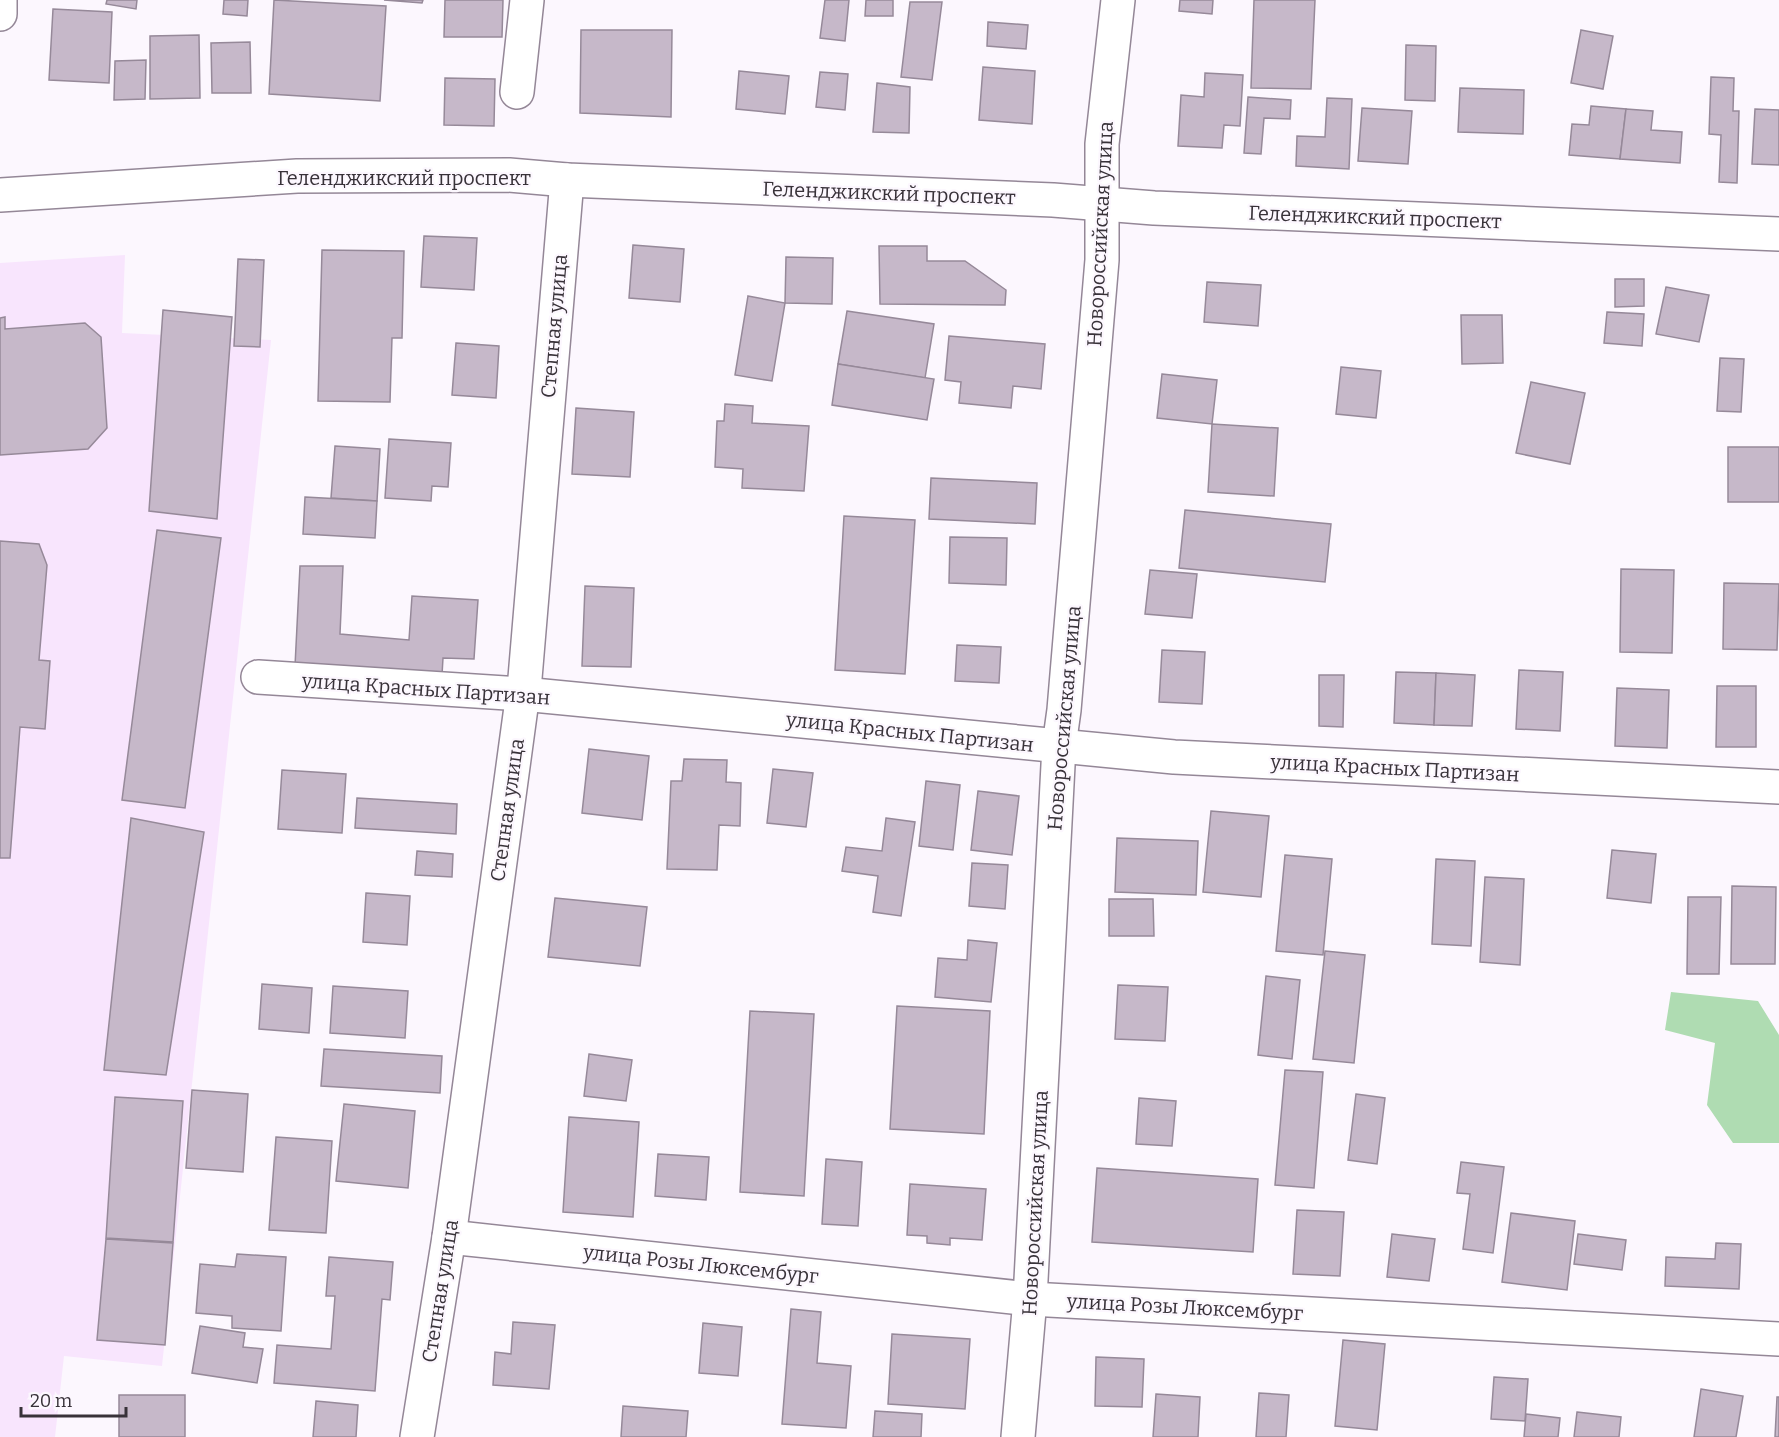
<svg xmlns="http://www.w3.org/2000/svg" width="1779" height="1437" font-family="Bitter,serif">
<style>
.built{fill:#f8e5fd}
.green{fill:#afdcb2}
.building{fill:#c6b8c9;stroke:#968999;stroke-width:1.5}
.lines{fill:none;stroke-linecap:round;stroke-linejoin:round}
.minor-casing{stroke:#948797;stroke-width:36}
.major-casing{stroke:#948797;stroke-width:36}
.minor{stroke:#fff;stroke-width:33}
.major{stroke:#fff;stroke-width:33}
.labels{text-anchor:middle;dominant-baseline:central;stroke-width:4.5;stroke-linejoin:round;paint-order:stroke}
.street-label{font-size:20px;fill:#383239;stroke:#fcf7fe}
</style>
<rect width="100%" height="100%" fill="#fcf7fe"/>
<path class="built" d="M125 255 122 333 271 340 162 1366 64 1356 55 1437H0V263Z"/>
<path class="green" d="M1671 992 1758 1001 1779 1035V1143H1733L1707 1105 1715 1043 1665 1030Z"/>
<g class="building">
<path d="M107 0H137L136 9 106 4Z"/>
<path d="M224 0H248L247 16 223 14Z"/>
<path d="M274 0 386 6 380 101 269 94Z"/>
<path d="M384 0H423L422 3Z"/>
<path d="M445 0H503L502 37H444Z"/>
<path d="M825 0H849L845 41 820 38Z"/>
<path d="M866 0H893V16H865Z"/>
<path d="M1180 0H1213L1212 14 1179 11Z"/>
<path d="M1254 0H1315L1311 89 1251 88Z"/>
<path d="M910 2H942L932 80 901 77Z"/>
<path d="M53 9 112 12 109 83 49 80Z"/>
<path d="M988 22 1028 25 1026 49 987 46Z"/>
<path d="M581 30H672L671 117 580 113Z"/>
<path d="M1581 30 1613 36 1603 89 1571 83Z"/>
<path d="M199 35 200 98 150 99V36Z"/>
<path d="M250 42 251 93H212L211 43Z"/>
<path d="M1406 45 1436 46 1435 101 1405 100Z"/>
<path d="M146 60 145 99 114 100 115 61Z"/>
<path d="M983 67 1035 71 1032 124 979 120Z"/>
<path d="M739 71 789 76 785 114 736 109Z"/>
<path d="M820 72 848 74 845 110 816 107Z"/>
<path d="M1205 73 1243 75 1240 126 1224 125 1222 148 1178 146 1181 95 1204 97Z"/>
<path d="M1711 77 1734 78 1733 111H1739L1737 183 1719 182 1721 135 1709 134Z"/>
<path d="M445 78 495 79 494 126 444 125Z"/>
<path d="M877 83 910 87 909 133 873 132Z"/>
<path d="M1460 88 1524 90 1523 134 1458 132Z"/>
<path d="M1248 97 1291 100 1290 119 1264 118 1261 154 1244 153Z"/>
<path d="M1327 98 1352 99 1349 169 1296 166 1297 136 1325 137Z"/>
<path d="M1591 106 1626 109 1620 159 1569 155 1572 124 1589 125Z"/>
<path d="M1362 108 1412 111 1408 164 1358 161Z"/>
<path d="M1626 109 1653 111 1651 130 1682 132 1680 163 1620 159Z"/>
<path d="M1755 109 1779 110V165L1752 164Z"/>
<path d="M424 236 477 238 474 290 421 287Z"/>
<path d="M633 245 684 249 680 302 629 298Z"/>
<path d="M879 246H927V261H965L1006 290 1005 305 880 304Z"/>
<path d="M322 250 404 251 402 338H392L390 402 318 401Z"/>
<path d="M786 257 833 258 832 304 785 303Z"/>
<path d="M238 259 264 260 260 347 234 346Z"/>
<path d="M1615 279H1644V306L1615 307Z"/>
<path d="M1207 282 1261 285 1258 326 1204 322Z"/>
<path d="M1666 287 1709 295 1699 342 1656 334Z"/>
<path d="M748 296 785 303 772 381 735 375Z"/>
<path d="M163 310 232 317 217 519 149 511Z"/>
<path d="M847 311 934 324 925 378 838 364Z"/>
<path d="M1607 312 1644 314 1642 346 1604 343Z"/>
<path d="M1461 315H1502L1503 363 1462 364Z"/>
<path d="M5 317V329L85 323 101 337 107 428 88 449 0 455V318Z"/>
<path d="M949 336 1045 344 1041 389 1013 386 1011 408 959 403 961 382 945 380Z"/>
<path d="M456 343 499 346 496 398 452 395Z"/>
<path d="M1720 358 1744 359 1741 412 1717 411Z"/>
<path d="M838 364 934 379 927 420 832 405Z"/>
<path d="M1341 367 1381 371 1376 418 1336 414Z"/>
<path d="M1162 374 1217 380 1212 424 1157 418Z"/>
<path d="M1531 382 1585 393 1570 464 1516 453Z"/>
<path d="M725 404 753 406 752 423 809 426 804 491 742 488 743 469 715 467 717 421H724Z"/>
<path d="M576 408 634 412 630 477 572 474Z"/>
<path d="M1212 424 1278 428 1274 496 1208 492Z"/>
<path d="M389 439 451 443 448 487 432 486 431 501 385 498Z"/>
<path d="M335 446 380 449 377 501 331 498Z"/>
<rect x="1728" y="447" width="51" height="55"/>
<path d="M931 478 1037 483 1035 524 929 519Z"/>
<path d="M305 497 377 501 375 538 303 534Z"/>
<path d="M1185 510 1331 524 1325 582 1179 568Z"/>
<path d="M844 516 915 520 905 674 835 670Z"/>
<path d="M157 530 221 538 185 808 122 800Z"/>
<path d="M950 537 1007 538 1006 585 949 583Z"/>
<path d="M0 541 39 544 47 565 39 660 50 661 45 729 20 727 10 858H0Z"/>
<path d="M300 566H343L340 634 409 640 412 596 478 600 474 659 443 658 442 675 295 666Z"/>
<path d="M1621 569 1674 570 1672 653 1620 652Z"/>
<path d="M1150 570 1197 574 1192 618 1145 614Z"/>
<path d="M1724 583 1779 584 1777 650 1723 649Z"/>
<path d="M585 586 634 588 631 667 582 666Z"/>
<path d="M957 645 1001 647 999 683 955 681Z"/>
<path d="M1162 650 1205 652 1202 704 1159 702Z"/>
<path d="M1519 670 1563 672 1560 731 1516 729Z"/>
<path d="M1396 672 1436 673 1434 725 1394 723Z"/>
<path d="M1436 673 1475 675 1472 726 1434 725Z"/>
<path d="M1319 675H1344L1343 727 1319 726Z"/>
<path d="M1717 686H1756V747H1716Z"/>
<path d="M1617 688 1669 690 1667 748 1615 746Z"/>
<path d="M589 749 649 756 642 820 582 813Z"/>
<path d="M684 759 727 760 726 782 741 783 740 826 719 825 717 870 667 869 671 781H682Z"/>
<path d="M773 769 813 773 806 827 767 823Z"/>
<path d="M282 770 346 774 342 833 278 829Z"/>
<path d="M926 781 960 785 953 850 919 846Z"/>
<path d="M978 791 1019 796 1012 855 971 850Z"/>
<path d="M357 798 457 804 456 834 355 828Z"/>
<path d="M1211 811 1269 816 1261 897 1203 892Z"/>
<path d="M131 818 204 832 166 1075 104 1070Z"/>
<path d="M886 818 915 822 901 916 873 912 878 876 842 871 846 847 882 851Z"/>
<path d="M1117 838 1198 841 1196 895 1115 892Z"/>
<path d="M1612 850 1656 854 1651 903 1607 898Z"/>
<path d="M417 851 453 854 452 877 415 875Z"/>
<path d="M1285 855 1332 859 1323 955 1276 951Z"/>
<path d="M1436 859 1475 861 1471 946 1432 944Z"/>
<path d="M972 863 1008 865 1005 909 969 906Z"/>
<path d="M1485 877 1524 879 1520 965 1480 962Z"/>
<path d="M1732 886 1776 887 1775 964H1731Z"/>
<path d="M366 893 410 896 407 945 363 942Z"/>
<path d="M1688 897H1721L1719 974H1687Z"/>
<path d="M555 898 647 907 640 966 548 957Z"/>
<path d="M1109 899H1153L1154 936H1109Z"/>
<path d="M968 940 997 943 991 1002 935 997 938 958 967 960Z"/>
<path d="M1325 951 1365 955 1354 1063 1313 1059Z"/>
<path d="M1266 976 1300 980 1292 1059 1258 1055Z"/>
<path d="M262 984 312 988 309 1033 259 1029Z"/>
<path d="M1118 985 1168 987 1165 1041 1115 1039Z"/>
<path d="M333 986 408 991 405 1038 330 1033Z"/>
<path d="M897 1006 990 1011 984 1134 890 1129Z"/>
<path d="M750 1011 814 1014 804 1196 740 1192Z"/>
<path d="M324 1049 442 1056 440 1093 321 1086Z"/>
<path d="M589 1054 632 1060 626 1101 584 1096Z"/>
<path d="M1285 1070 1323 1072 1314 1188 1275 1185Z"/>
<path d="M192 1090 248 1094 243 1172 186 1168Z"/>
<path d="M1356 1094 1385 1098 1377 1164 1348 1160Z"/>
<path d="M115 1097 183 1101 173 1242 106 1238Z"/>
<path d="M1139 1098 1176 1101 1172 1146 1136 1144Z"/>
<path d="M344 1104 415 1111 408 1188 336 1181Z"/>
<path d="M569 1117 639 1122 633 1217 563 1212Z"/>
<path d="M276 1137 332 1141 326 1233 269 1230Z"/>
<path d="M658 1154 709 1157 706 1200 655 1196Z"/>
<path d="M826 1159 862 1162 858 1226 822 1224Z"/>
<path d="M1461 1162 1504 1167 1493 1253 1463 1249 1470 1194 1457 1193Z"/>
<path d="M1097 1168 1258 1179 1253 1252 1092 1242Z"/>
<path d="M910 1184 986 1189 982 1240 950 1238V1245L927 1243V1236L907 1235Z"/>
<path d="M1297 1210 1344 1212 1340 1276 1293 1274Z"/>
<path d="M1511 1213 1575 1221 1567 1290 1502 1282Z"/>
<path d="M1392 1234 1435 1239 1429 1281 1387 1277Z"/>
<path d="M1578 1234 1626 1240 1622 1270 1574 1264Z"/>
<path d="M106 1239 173 1243 165 1345 97 1340Z"/>
<path d="M1716 1243 1741 1244 1739 1289 1665 1286 1666 1257 1715 1259Z"/>
<path d="M237 1254 286 1257 281 1331 232 1328V1316L196 1313 200 1264 235 1267Z"/>
<path d="M329 1257 393 1262 390 1300 382 1299 375 1391 274 1383 277 1345 331 1349 335 1296H326Z"/>
<path d="M791 1309 821 1312 817 1363 851 1366 846 1428 782 1424Z"/>
<path d="M513 1322 555 1325 549 1389 493 1385 495 1352 511 1354Z"/>
<path d="M703 1323 742 1327 738 1376 699 1373Z"/>
<path d="M200 1326 245 1333 243 1347 263 1349 257 1383 192 1373Z"/>
<path d="M892 1334 970 1339 965 1409 888 1404Z"/>
<path d="M1343 1340 1385 1344 1377 1430 1335 1426Z"/>
<path d="M1096 1357 1144 1359 1142 1407 1095 1406Z"/>
<path d="M1494 1377 1528 1379 1525 1421 1491 1419Z"/>
<path d="M1701 1389 1743 1396 1736 1437H1694Z"/>
<path d="M1259 1393 1289 1395 1286 1437H1256Z"/>
<path d="M1156 1394 1200 1397 1198 1437H1153Z"/>
<rect x="119" y="1395" width="66" height="42"/>
<path d="M1777 1397H1779V1437H1775Z"/>
<path d="M316 1401 358 1405 356 1437H313Z"/>
<path d="M623 1406 688 1411 686 1437H621Z"/>
<path d="M875 1411 922 1414 921 1437H873Z"/>
<path d="M1577 1412 1621 1417 1619 1437H1574Z"/>
<path d="M1526 1414 1560 1418 1558 1437H1524Z"/>
</g>
<g class="lines">
<g class="minor-casing">
<g id="minor">
<path d="M0 14V0"/>
<path d="M517 92 527 0"/>
<path d="M258 677 523 694 1174 757 1779 787"/>
<path d="M449 1237 1030 1299 1779 1339"/>
<path d="M417 1437 449 1237 525 678 567 180"/>
<path d="M1018 1437 1030 1299 1059 746 1064 710 1102 260V144L1118 0"/>
</g>
</g>
<g class="major-casing">
<path id="major" d="M0 195 297 176 509 175 567 180 1053 200 1154 208 1779 234"/>
</g>
<use href="#minor" class="minor"/>
<use href="#major" class="major"/>
</g>
<g class="labels">
<g class="street-label">
<text x="404" y="178">Геленджикский проспект</text>
<text transform="translate(889 193) rotate(2)">Геленджикский проспект</text>
<text transform="translate(1375 217) rotate(2)">Геленджикский проспект</text>
<text transform="translate(1100 234) rotate(-87)">Новороссийская улица</text>
<text transform="translate(554 326) rotate(-85)">Степная улица</text>
<text transform="translate(426 689) rotate(4)">улица Красных Партизан</text>
<text transform="translate(1064 718) rotate(-85)">Новороссийская улица</text>
<text transform="translate(910 732) rotate(6)">улица Красных Партизан</text>
<text transform="translate(1395 768) rotate(3)">улица Красных Партизан</text>
<text transform="translate(507 810) rotate(-82)">Степная улица</text>
<text transform="translate(1035 1203) rotate(-87)">Новороссийская улица</text>
<text transform="translate(701 1264) rotate(6)">улица Розы Люксембург</text>
<text transform="translate(440 1291) rotate(-81)">Степная улица</text>
<text transform="translate(1185 1307) rotate(3)">улица Розы Люксембург</text>
</g>
</g>
<path d="M21 1407v9h105v-9" fill="none" stroke="#383239" stroke-width="3"/>
<text x="30" y="1407" font-size="18" fill="#383239" stroke="#fcf7fe" stroke-width="4.5" paint-order="stroke">20 m</text>
</svg>
